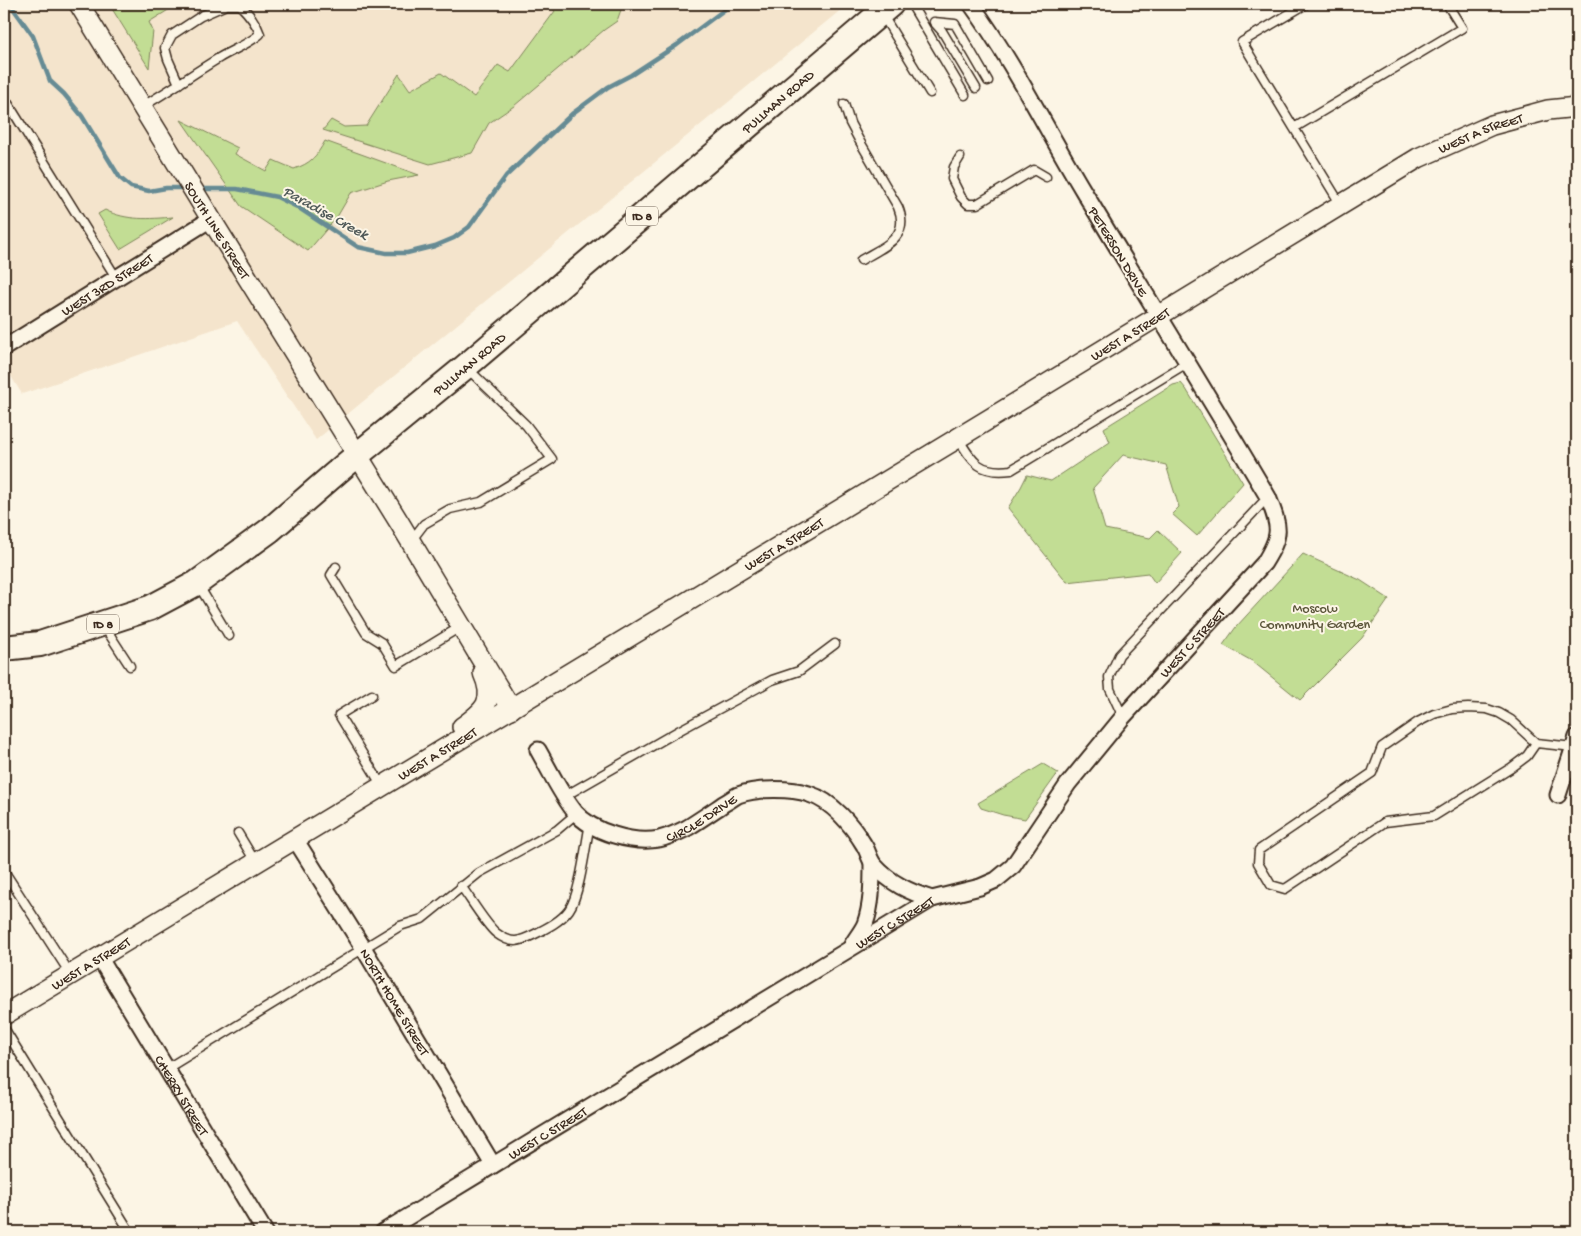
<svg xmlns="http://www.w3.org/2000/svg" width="1581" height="1236" font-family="'Gochi Hand',sans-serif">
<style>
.built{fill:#f4e4cc}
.green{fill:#c2dd94;stroke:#7e8459}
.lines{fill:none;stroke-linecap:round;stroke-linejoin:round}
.stream{stroke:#668b94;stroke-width:4.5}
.service-casing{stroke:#3b2a1e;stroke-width:11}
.minor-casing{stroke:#3b2a1e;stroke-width:19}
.tertiary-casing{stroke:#3b2a1e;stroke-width:22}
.primary-casing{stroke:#3b2a1e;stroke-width:28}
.service{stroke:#fcf5e5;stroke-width:8}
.minor{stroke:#fcf5e5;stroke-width:15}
.tertiary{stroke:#fcf5e5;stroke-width:19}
.primary{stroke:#fcf5e5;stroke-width:24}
.labels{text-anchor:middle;stroke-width:4;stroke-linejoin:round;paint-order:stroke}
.shield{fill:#fcf5e5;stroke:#75675a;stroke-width:1}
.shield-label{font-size:12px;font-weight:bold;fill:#3b2a1e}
.street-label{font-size:14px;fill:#3b2a1e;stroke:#fcf5e5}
.park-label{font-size:14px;fill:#5d573c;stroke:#fcf5e5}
.water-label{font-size:15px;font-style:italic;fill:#505a59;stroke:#fcf5e5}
</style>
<rect width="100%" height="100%" fill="#fcf5e5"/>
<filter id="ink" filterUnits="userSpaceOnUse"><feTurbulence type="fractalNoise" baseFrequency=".02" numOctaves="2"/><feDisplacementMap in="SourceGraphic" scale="10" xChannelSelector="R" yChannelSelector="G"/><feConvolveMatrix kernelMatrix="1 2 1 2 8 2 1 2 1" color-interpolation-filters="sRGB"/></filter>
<g filter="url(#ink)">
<!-- built -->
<path class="built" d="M4,4H848L316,440L237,321L127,359L22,394L4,365Z"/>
<!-- green -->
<path class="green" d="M109,4H178L149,22L153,31L149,68Z
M544,4H623L617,21L604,30L514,106L489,123L472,153L430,164L323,130L331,120L344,127L366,126L399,74L410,90L441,73L474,97L498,65L510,72L555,11Z
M181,120L238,148L235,154L266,171L273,160L294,169C311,163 316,157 325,141L419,175L388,181L351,193L337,217L308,251L241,206Z
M105,210C127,221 150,219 173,217L120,249L98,214Z
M1181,383L1186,389L1243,483L1197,536L1172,514L1179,507L1166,465L1123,455L1093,488L1105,529L1150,538L1158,530L1182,553L1155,583L1148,573L1067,582L1008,508L1021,487L1027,475L1051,481L1110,442L1104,428L1173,385Z
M1303,554L1360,580L1389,599L1362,638L1300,700L1252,661L1223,645L1236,627Z
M1043,764L1058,773L1025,819L1003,815L981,808L978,803Z"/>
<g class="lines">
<!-- stream -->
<path class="stream" d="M10,4L33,36L50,81L64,94L82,116L120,178L131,187L149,191L166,188H187
M199,189H237L277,197L299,208L358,247L386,253H407L435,246L454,238L469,227L506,176L573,113L608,87L631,75L677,45L732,4"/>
<!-- service casing -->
<g class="service-casing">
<path id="service" d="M911,4L965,95
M1306,4L1242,42L1294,128L1462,28L1447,4
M882,14L930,93
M934,22L955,24L988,81
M934,22L942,31L976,88
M4,97L117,279
M844,104L850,123L859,140L898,207C911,238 883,247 861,260
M143,106C169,91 194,73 219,58C232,50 249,44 260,34C256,22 249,14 240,5H226L201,16L172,35L165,48L168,59L179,84
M1294,128L1341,205
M960,157L954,167L952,179L961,197L968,204H977L1034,170L1046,177
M958,438C973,463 980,474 1011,470L1187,363
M411,541L424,524L450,509L481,502L552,459L526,425L467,368
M336,567L331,575L366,633L382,643L396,666L460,627
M199,586L229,636
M104,626L130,666
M372,695L339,715L382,786
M1123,717L1110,689L1109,677L1119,655L1268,497
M1536,743L1527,756L1511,768L1434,816L1385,822L1285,889L1271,885L1258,863L1259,850L1372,773L1382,747L1418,722L1434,714L1452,709L1468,708L1487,709L1499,713L1511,720L1536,743L1574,747
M565,796L680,730L772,680L799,671L835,644
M238,833L256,863
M4,874H6L71,975
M461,886C470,898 486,925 496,933C512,945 519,942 535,934C547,928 561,921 569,910C580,895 586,843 590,823
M4,1028L130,1232
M166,1069L400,926L422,919L479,873L557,830L577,813"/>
</g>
<!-- minor casing -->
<g class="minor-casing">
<g id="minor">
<path id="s1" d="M4,348L211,219"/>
<path id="s2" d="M538,750C550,771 560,793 575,812C592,832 633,844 659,839C668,837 679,832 687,828C700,820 713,811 725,803C729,801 734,797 738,795C756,788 791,788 809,794C832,801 852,825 864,845C868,851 869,859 874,865C890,883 909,892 932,899"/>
<path d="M1558,795L1577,737"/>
<path id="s3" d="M295,839L364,949L493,1165"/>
<path d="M852,945C856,938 862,931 865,924C872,905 872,883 872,863"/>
<path id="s4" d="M99,957L265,1232"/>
<path id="s5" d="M383,1232L932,899L980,887L996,880L1013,866L1068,784L1123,717L1264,563C1282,534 1280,528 1268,497C1208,395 1145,294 1084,192C1046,129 1014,63 971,4"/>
</g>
</g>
<!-- tertiary casing -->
<g class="tertiary-casing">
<g id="tertiary">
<path id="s6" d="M79,4L211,219L399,522L511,709"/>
<path d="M462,727C484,711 496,702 483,673"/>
<path id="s7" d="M4,1015L958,438L1418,158L1492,125L1548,110L1577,107"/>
</g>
</g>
<!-- primary casing -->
<g class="primary-casing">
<g id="primary">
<path id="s8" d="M4,648L40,644L150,608L197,583L270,530L344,466L465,367L891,4"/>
</g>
</g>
<!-- service -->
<use href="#service" class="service"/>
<!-- minor -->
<use href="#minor" class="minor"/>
<!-- tertiary -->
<use href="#tertiary" class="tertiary"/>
<!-- primary -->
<use href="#primary" class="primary"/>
</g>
</g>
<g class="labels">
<!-- shield labels -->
<g class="shield">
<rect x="626" y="206.5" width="32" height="19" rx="4"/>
<rect x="87" y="614.5" width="32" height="19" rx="4"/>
</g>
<g class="shield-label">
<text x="642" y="220">ID 8</text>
<text x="103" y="628">ID 8</text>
</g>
<!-- street labels -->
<g class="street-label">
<text dy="5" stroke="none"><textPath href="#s8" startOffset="960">PULLMAN ROAD</textPath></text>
<text dy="5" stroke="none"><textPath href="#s7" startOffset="1721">WEST A STREET</textPath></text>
<text dy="5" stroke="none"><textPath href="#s6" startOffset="265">SOUTH LINE STREET</textPath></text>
<text transform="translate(1119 251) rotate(59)" y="5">PETERSON DRIVE</text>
<text dy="5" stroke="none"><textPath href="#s1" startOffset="121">WEST 3RD STREET</textPath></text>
<text dy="5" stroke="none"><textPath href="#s7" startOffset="1316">WEST A STREET</textPath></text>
<text dy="5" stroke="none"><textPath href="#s8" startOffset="555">PULLMAN ROAD</textPath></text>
<text dy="5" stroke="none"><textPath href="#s7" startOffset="911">WEST A STREET</textPath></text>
<text dy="5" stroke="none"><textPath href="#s5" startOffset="1018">WEST C STREET</textPath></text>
<text dy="5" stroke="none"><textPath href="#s7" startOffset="506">WEST A STREET</textPath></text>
<text dy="5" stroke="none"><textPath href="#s2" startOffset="211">CIRCLE DRIVE</textPath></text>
<text dy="5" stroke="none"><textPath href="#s5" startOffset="598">WEST C STREET</textPath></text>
<text dy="5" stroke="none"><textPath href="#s7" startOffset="101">WEST A STREET</textPath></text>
<text dy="5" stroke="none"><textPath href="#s3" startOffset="191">NORTH HOME STREET</textPath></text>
<text dy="5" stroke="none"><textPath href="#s4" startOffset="161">CHERRY STREET</textPath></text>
<text dy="5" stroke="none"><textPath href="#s5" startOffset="192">WEST C STREET</textPath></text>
</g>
<!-- park labels -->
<g class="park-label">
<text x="1315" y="612">Moscow<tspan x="1315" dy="16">Community Garden</tspan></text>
</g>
<!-- water labels -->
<g class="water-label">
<text transform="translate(326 212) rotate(29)" y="5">Paradise Creek</text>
</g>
</g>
<!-- margin -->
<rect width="1581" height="1236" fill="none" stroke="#fcf5e5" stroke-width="20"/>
<rect x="10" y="10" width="1561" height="1216" fill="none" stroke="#3b2a1e" stroke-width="2" filter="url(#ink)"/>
</svg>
